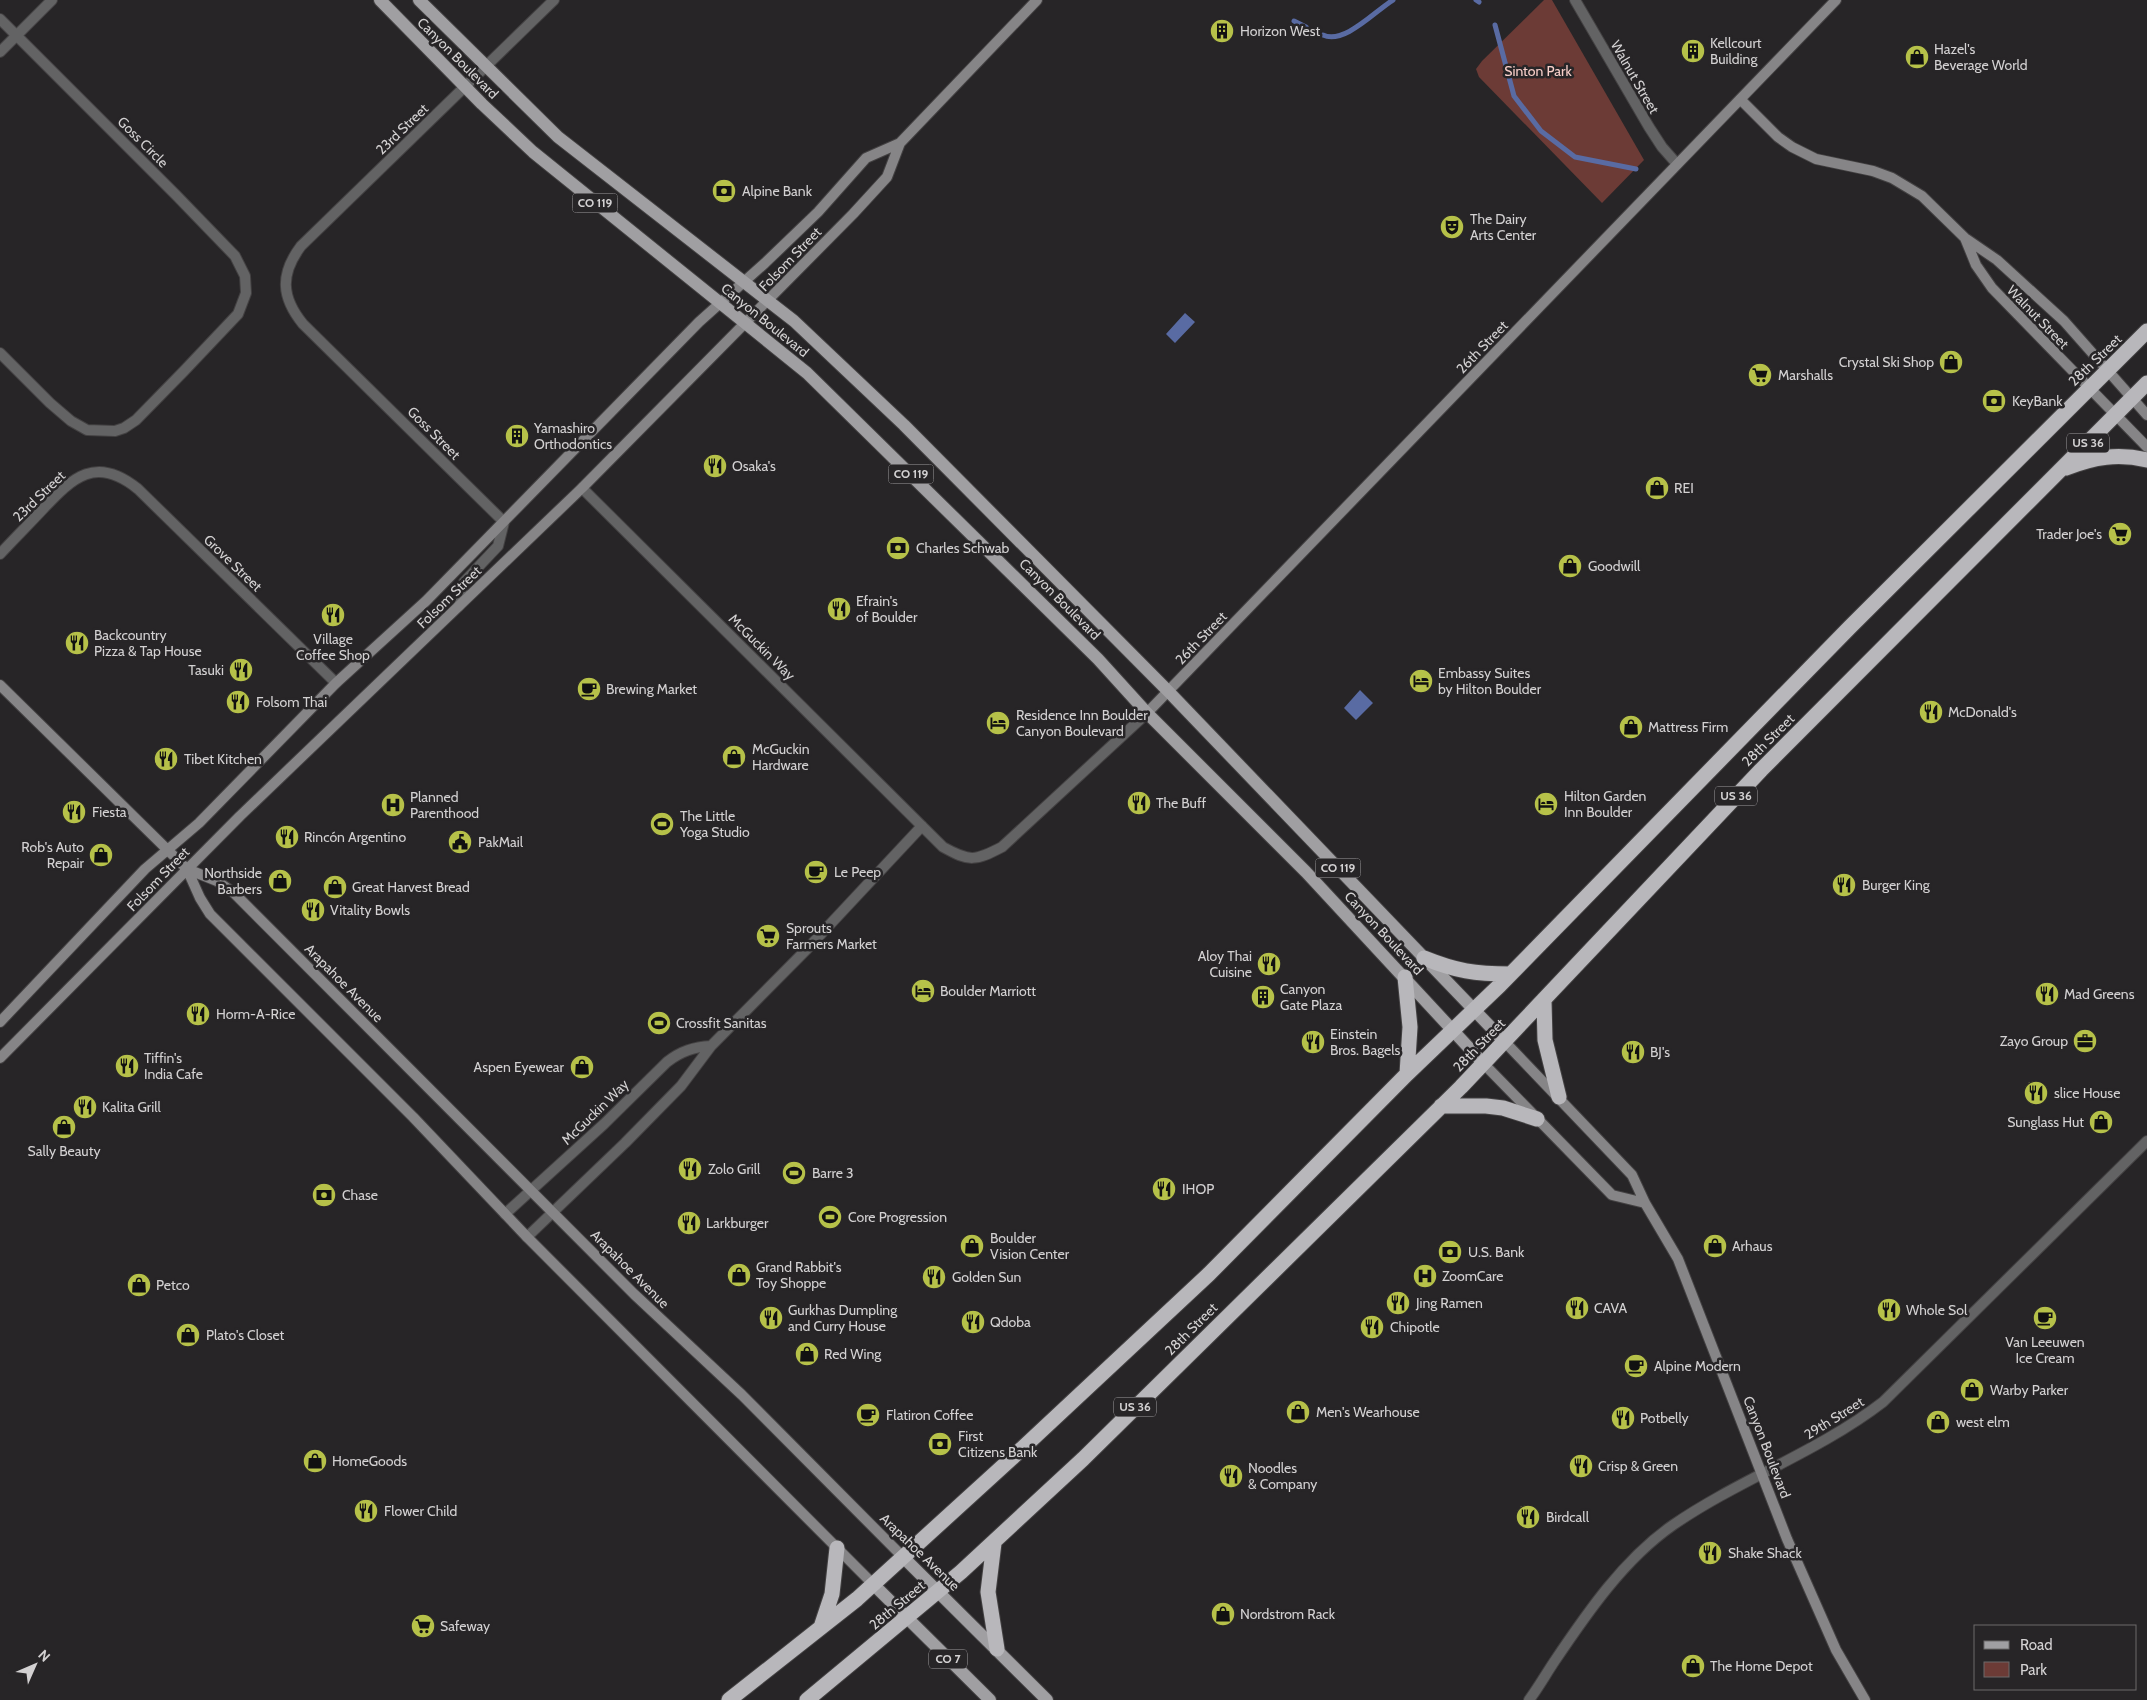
<svg xmlns="http://www.w3.org/2000/svg" width="2147" height="1700" font-family="Cabin,sans-serif">
<style>
.green{fill:#6c3b36}
.water{fill:#596ba3}
.lines{fill:none;stroke-linecap:round;stroke-linejoin:round}
.stream{stroke:#596ba3;stroke-width:5}
.street-casing{stroke:#434142;stroke-width:12}
.secondary-casing{stroke:#434142;stroke-width:12}
.primary-casing{stroke:#434142;stroke-width:14}
.highway-casing{stroke:#434142;stroke-width:17}
.street{stroke:#636364;stroke-width:10}
.secondary{stroke:#868587;stroke-width:10}
.primary{stroke:#a09fa2;stroke-width:12}
.highway{stroke:#b8b7bb;stroke-width:15}
.labels{text-anchor:middle;stroke-width:5;stroke-linejoin:round;paint-order:stroke}
.shield{fill:#272527;stroke:#9f9d9f;stroke-width:1}
.shield-label{font-size:12px;font-weight:bold;fill:#d3d1d2}
.poi-label{font-size:14px;fill:#d3d1d2;stroke:#272527;text-anchor:start}
.street-label{font-size:14px;fill:#d3d1d2;stroke:#272527}
.park-label{font-size:14px;fill:#f9cfc9;stroke:#272527}
</style>
<rect width="100%" height="100%" fill="#272527"/>
<!-- green -->
<path class="green" d="M1544,0H1552L1644,160L1602,203L1479,77L1476,69L1482,61Z"/>
<!-- water -->
<path class="water" d="M1185,313L1195,322L1175,343L1166,334Z
M1360,690L1373,703L1356,720L1344,708Z"/>
<g class="lines">
<!-- stream -->
<path class="stream" d="M1476,0L1479,2
M1294,21L1306,27
M1495,25L1514,96L1541,131L1575,157L1636,169
M1323,35C1344,45 1375,11 1393,0"/>
<!-- street casing -->
<g class="street-casing">
<path id="street" d="M1575,0L1649,127L1662,147L1677,164
M0,19L176,195L235,256L245,276L246,293L238,314L183,372L136,420L124,428L115,431L87,430L71,421L50,403L0,353
M0,52L52,0
M582,488L943,847C970,862 975,861 1002,847L1147,713
M0,554C14,539 29,524 43,509C73,477 96,455 138,489L336,683
M459,606L464,582L498,546L504,522L303,324C281,297 280,274 301,246L554,0
M505,1214L604,1124L667,1062C681,1051 694,1047 711,1046
M527,1237L625,1143L681,1086L711,1046L807,949L922,826
M1529,1700C1538,1688 1546,1674 1554,1662C1587,1613 1624,1559 1673,1525C1740,1479 1818,1452 1883,1402L2147,1141"/>
</g>
<!-- secondary casing -->
<g class="secondary-casing">
<path id="secondary" d="M1741,100L1778,137L1792,147L1816,159L1873,171L1892,178L1922,196L1965,238L1997,260L2064,321L2147,415
M1965,238L1976,265L1992,288L2147,447
M0,685L187,869L200,898L210,914L413,1117L527,1237L873,1584
M1147,713L1836,0
M187,869L217,881L234,893L634,1294L742,1395L903,1557
M0,1022L145,869L199,823L336,683L426,601L699,322L765,263L818,212L866,158L900,143
M1504,1041L1632,1175L1645,1203L1678,1259L1787,1539L1836,1650L1865,1700
M0,1058L240,816L582,488L853,214L887,177L900,143L1037,0
M1483,1063L1612,1195L1645,1203"/>
</g>
<!-- primary casing -->
<g class="primary-casing">
<path id="primary" d="M380,0L482,104L533,152L807,373L1098,659L1147,713L1306,872L1483,1063
M419,0L558,137L794,321L904,425L1168,691L1504,1041
M903,1557L1047,1700
M873,1584L990,1700"/>
</g>
<!-- highway casing -->
<g class="highway-casing">
<path id="highway" d="M2066,468C2094,457 2118,453 2147,460
M1424,958C1456,971 1475,974 1510,974
M1405,977L1410,1027L1407,1074
M1544,1001L1545,1040L1559,1097
M1441,1106H1486L1503,1108L1537,1119
M994,1543L988,1592L997,1649
M821,1627L832,1594L837,1548
M729,1700L857,1599L1013,1457L1209,1274L1407,1074L1500,985L1850,627L2147,331
M807,1700L961,1572L1083,1459L1461,1087L1761,770L2147,383"/>
</g>
<!-- street -->
<use href="#street" class="street"/>
<!-- secondary -->
<use href="#secondary" class="secondary"/>
<!-- primary -->
<use href="#primary" class="primary"/>
<!-- highway -->
<use href="#highway" class="highway"/>
</g>
<!-- icons -->
<defs>
<g id="building-disc" transform="scale(1.25)"><circle r="9.5" fill="#b6c149" stroke="#272527"/><path d="M-4-6H4V6H1V3H-1V6H-4ZM-2.5-4.3h1.7v1.8h-1.7ZM.8-4.3h1.7v1.8H.8ZM-2.5-1h1.7V.8h-1.7ZM.8-1h1.7V.8H.8Z" fill="#111"/></g>
<g id="shop-disc" transform="scale(1.25)"><circle r="9.5" fill="#b6c149" stroke="#272527"/><path d="M-5-2.5h2.3a2.7 3.5 0 0 1 5.4 0H5L5.5 6h-11ZM-1.5-2.5h3a1.5 2.3 0 0 0-3 0Z" fill="#111"/></g>
<g id="bank-disc" transform="scale(1.25)"><circle r="9.5" fill="#b6c149" stroke="#272527"/><path d="M-6-4H6V4H-6ZM0-2.3a2.3 2.3 0 1 0 0 4.6a2.3 2.3 0 1 0 0-4.6Z" fill="#111"/></g>
<g id="theatre-disc" transform="scale(1.25)"><circle r="9.5" fill="#b6c149" stroke="#272527"/><path d="M-5-5.5Q0-4 5-5.5V0Q5 5 0 6Q-5 5-5 0ZM-3.3-2.5H-1v1.5H-3.3ZM1-2.5H3.3v1.5H1ZM-2.8 1Q0 5.5 2.8 1Z" fill="#111"/></g>
<g id="supermarket-disc" transform="scale(1.25)"><circle r="9.5" fill="#b6c149" stroke="#272527"/><path d="M-6-5.5h2.5l.6 2H6L4.5 2H-2.5L-4.4-4H-6ZM-1.5 3.2a1.3 1.3 0 1 0 .1 0ZM3 3.2a1.3 1.3 0 1 0 .1 0Z" fill="#111"/></g>
<g id="restaurant-disc" transform="scale(1.25)"><circle r="9.5" fill="#b6c149" stroke="#272527"/><path d="M-5-6h1v4h1v-4h1v4h1v-4h1v5L-1.5 .5V6h-2V.5L-5-1ZM5-6V6H3V1.5H1.5Q1.5-4 5-6Z" fill="#111"/></g>
<g id="hotel-disc" transform="scale(1.25)"><circle r="9.5" fill="#b6c149" stroke="#272527"/><path d="M-6-4.5h1.5V1H6V5H4.5V3h-9V5H-6ZM-4 0a1.8 1.8 0 1 1 3.6 0ZM.5 0V-2.5h3Q6-2.5 6 0Z" fill="#111"/></g>
<g id="cafe-disc" transform="scale(1.25)"><circle r="9.5" fill="#b6c149" stroke="#272527"/><path d="M-5.5-4.5H6V0H3Q3 3.5 0 3.5H-2.5Q-5.5 3.5-5.5 0ZM3-3.2v2h1.7v-2ZM-6 4.5H4V6H-6Z" fill="#111"/></g>
<g id="hospital-disc" transform="scale(1.25)"><circle r="9.5" fill="#b6c149" stroke="#272527"/><path d="M-5-5h3v3.5h4V-5h3V5h-3V1.5h-4V5h-3Z" fill="#111"/></g>
<g id="stadium-disc" transform="scale(1.25)"><circle r="9.5" fill="#b6c149" stroke="#272527"/><path d="M0-5a6.5 5 0 1 0 0 10a6.5 5 0 1 0 0-10ZM-3.5-1.8h7v3.6h-7Z" fill="#111"/></g>
<g id="civic-disc" transform="scale(1.25)"><circle r="9.5" fill="#b6c149" stroke="#272527"/><path d="M-.6-6.5H3V-4.5H.6V-3L4-1V1h2V6H-6V1h2V-1L-.6-3ZM-1.2 2.5V6h2.4V2.5Z" fill="#111"/></g>
<g id="office-disc" transform="scale(1.25)"><circle r="9.5" fill="#b6c149" stroke="#272527"/><path d="M-6-3h4V-5.5h4V-3h4V5H-6ZM-1-4.5V-3h2v-1.5ZM-6 0V1H6V0Z" fill="#111"/></g>
</defs>
<g fill-rule="evenodd">
<use href="#building-disc" x="1222" y="31"/>
<use href="#building-disc" x="1693" y="51"/>
<use href="#shop-disc" x="1917" y="57"/>
<use href="#bank-disc" x="724" y="191"/>
<use href="#theatre-disc" x="1452" y="227"/>
<use href="#shop-disc" x="1951" y="362"/>
<use href="#supermarket-disc" x="1760" y="375"/>
<use href="#bank-disc" x="1994" y="401"/>
<use href="#building-disc" x="517" y="436"/>
<use href="#restaurant-disc" x="715" y="466"/>
<use href="#shop-disc" x="1657" y="488"/>
<use href="#supermarket-disc" x="2120" y="534"/>
<use href="#bank-disc" x="898" y="548"/>
<use href="#shop-disc" x="1570" y="566"/>
<use href="#restaurant-disc" x="839" y="609"/>
<use href="#restaurant-disc" x="333" y="615"/>
<use href="#restaurant-disc" x="77" y="643"/>
<use href="#restaurant-disc" x="241" y="670"/>
<use href="#hotel-disc" x="1421" y="681"/>
<use href="#cafe-disc" x="589" y="689"/>
<use href="#restaurant-disc" x="238" y="702"/>
<use href="#restaurant-disc" x="1931" y="712"/>
<use href="#hotel-disc" x="998" y="723"/>
<use href="#shop-disc" x="1631" y="727"/>
<use href="#shop-disc" x="734" y="757"/>
<use href="#restaurant-disc" x="166" y="759"/>
<use href="#restaurant-disc" x="1139" y="803"/>
<use href="#hotel-disc" x="1546" y="804"/>
<use href="#hospital-disc" x="393" y="805"/>
<use href="#restaurant-disc" x="74" y="812"/>
<use href="#stadium-disc" x="662" y="824"/>
<use href="#restaurant-disc" x="287" y="837"/>
<use href="#civic-disc" x="460" y="842"/>
<use href="#shop-disc" x="101" y="855"/>
<use href="#cafe-disc" x="816" y="872"/>
<use href="#shop-disc" x="280" y="881"/>
<use href="#restaurant-disc" x="1844" y="885"/>
<use href="#shop-disc" x="335" y="887"/>
<use href="#restaurant-disc" x="313" y="910"/>
<use href="#supermarket-disc" x="768" y="936"/>
<use href="#restaurant-disc" x="1269" y="964"/>
<use href="#hotel-disc" x="923" y="991"/>
<use href="#restaurant-disc" x="2047" y="994"/>
<use href="#building-disc" x="1263" y="997"/>
<use href="#restaurant-disc" x="198" y="1014"/>
<use href="#stadium-disc" x="659" y="1023"/>
<use href="#office-disc" x="2085" y="1041"/>
<use href="#restaurant-disc" x="1313" y="1042"/>
<use href="#restaurant-disc" x="1633" y="1052"/>
<use href="#restaurant-disc" x="127" y="1066"/>
<use href="#shop-disc" x="582" y="1067"/>
<use href="#restaurant-disc" x="2036" y="1093"/>
<use href="#restaurant-disc" x="85" y="1107"/>
<use href="#shop-disc" x="2101" y="1122"/>
<use href="#shop-disc" x="64" y="1127"/>
<use href="#restaurant-disc" x="690" y="1169"/>
<use href="#stadium-disc" x="794" y="1173"/>
<use href="#restaurant-disc" x="1164" y="1189"/>
<use href="#bank-disc" x="324" y="1195"/>
<use href="#stadium-disc" x="830" y="1217"/>
<use href="#restaurant-disc" x="689" y="1223"/>
<use href="#shop-disc" x="972" y="1246"/>
<use href="#shop-disc" x="1715" y="1246"/>
<use href="#bank-disc" x="1450" y="1252"/>
<use href="#shop-disc" x="739" y="1275"/>
<use href="#hospital-disc" x="1425" y="1276"/>
<use href="#restaurant-disc" x="934" y="1277"/>
<use href="#shop-disc" x="139" y="1285"/>
<use href="#restaurant-disc" x="1398" y="1303"/>
<use href="#restaurant-disc" x="1577" y="1308"/>
<use href="#restaurant-disc" x="1889" y="1310"/>
<use href="#restaurant-disc" x="771" y="1318"/>
<use href="#cafe-disc" x="2045" y="1318"/>
<use href="#restaurant-disc" x="973" y="1322"/>
<use href="#restaurant-disc" x="1372" y="1327"/>
<use href="#shop-disc" x="188" y="1335"/>
<use href="#shop-disc" x="807" y="1354"/>
<use href="#cafe-disc" x="1636" y="1366"/>
<use href="#shop-disc" x="1972" y="1390"/>
<use href="#shop-disc" x="1298" y="1412"/>
<use href="#cafe-disc" x="868" y="1415"/>
<use href="#restaurant-disc" x="1623" y="1418"/>
<use href="#shop-disc" x="1938" y="1422"/>
<use href="#bank-disc" x="940" y="1444"/>
<use href="#shop-disc" x="315" y="1461"/>
<use href="#restaurant-disc" x="1581" y="1466"/>
<use href="#restaurant-disc" x="1231" y="1476"/>
<use href="#restaurant-disc" x="366" y="1511"/>
<use href="#restaurant-disc" x="1528" y="1517"/>
<use href="#restaurant-disc" x="1710" y="1553"/>
<use href="#shop-disc" x="1223" y="1614"/>
<use href="#supermarket-disc" x="423" y="1626"/>
<use href="#shop-disc" x="1693" y="1666"/>
</g>
<g class="labels">
<!-- shield labels -->
<g class="shield">
<rect x="572.5" y="193.5" width="45" height="19" rx="4"/>
<rect x="2067" y="433.5" width="42" height="19" rx="4"/>
<rect x="888.5" y="464.5" width="45" height="19" rx="4"/>
<rect x="1715" y="786.5" width="42" height="19" rx="4"/>
<rect x="1315.5" y="858.5" width="45" height="19" rx="4"/>
<rect x="1114" y="1397.5" width="42" height="19" rx="4"/>
<rect x="929" y="1649.5" width="38" height="19" rx="4"/>
</g>
<g class="shield-label">
<text x="595" y="207">CO 119</text>
<text x="2088" y="447">US 36</text>
<text x="911" y="478">CO 119</text>
<text x="1736" y="800">US 36</text>
<text x="1338" y="872">CO 119</text>
<text x="1135" y="1411">US 36</text>
<text x="948" y="1663">CO 7</text>
</g>
<!-- poi labels -->
<g class="poi-label">
<text x="1240" y="36">Horizon West</text>
<text x="1710" y="48">Kellcourt<tspan x="1710" dy="16">Building</tspan></text>
<text x="1934" y="54">Hazel's<tspan x="1934" dy="16">Beverage World</tspan></text>
<text x="742" y="196">Alpine Bank</text>
<text x="1470" y="224">The Dairy<tspan x="1470" dy="16">Arts Center</tspan></text>
<text x="1934" y="367" text-anchor="end">Crystal Ski Shop</text>
<text x="1778" y="380">Marshalls</text>
<text x="2012" y="406">KeyBank</text>
<text x="534" y="433">Yamashiro<tspan x="534" dy="16">Orthodontics</tspan></text>
<text x="732" y="471">Osaka's</text>
<text x="1674" y="493">REI</text>
<text x="2102" y="539" text-anchor="end">Trader Joe's</text>
<text x="916" y="553">Charles Schwab</text>
<text x="1588" y="571">Goodwill</text>
<text x="856" y="606">Efrain's<tspan x="856" dy="16">of Boulder</tspan></text>
<text x="94" y="640">Backcountry<tspan x="94" dy="16">Pizza &amp; Tap House</tspan></text>
<text x="333" y="644" text-anchor="middle">Village<tspan x="333" dy="16">Coffee Shop</tspan></text>
<text x="224" y="675" text-anchor="end">Tasuki</text>
<text x="1438" y="678">Embassy Suites<tspan x="1438" dy="16">by Hilton Boulder</tspan></text>
<text x="606" y="694">Brewing Market</text>
<text x="256" y="707">Folsom Thai</text>
<text x="1948" y="717">McDonald's</text>
<text x="1016" y="720">Residence Inn Boulder<tspan x="1016" dy="16">Canyon Boulevard</tspan></text>
<text x="1648" y="732">Mattress Firm</text>
<text x="752" y="754">McGuckin<tspan x="752" dy="16">Hardware</tspan></text>
<text x="184" y="764">Tibet Kitchen</text>
<text x="1564" y="801">Hilton Garden<tspan x="1564" dy="16">Inn Boulder</tspan></text>
<text x="410" y="802">Planned<tspan x="410" dy="16">Parenthood</tspan></text>
<text x="1156" y="808">The Buff</text>
<text x="92" y="817">Fiesta</text>
<text x="680" y="821">The Little<tspan x="680" dy="16">Yoga Studio</tspan></text>
<text x="304" y="842">Rincón Argentino</text>
<text x="478" y="847">PakMail</text>
<text x="84" y="852" text-anchor="end">Rob's Auto<tspan x="84" dy="16">Repair</tspan></text>
<text x="834" y="877">Le Peep</text>
<text x="262" y="878" text-anchor="end">Northside<tspan x="262" dy="16">Barbers</tspan></text>
<text x="1862" y="890">Burger King</text>
<text x="352" y="892">Great Harvest Bread</text>
<text x="330" y="915">Vitality Bowls</text>
<text x="786" y="933">Sprouts<tspan x="786" dy="16">Farmers Market</tspan></text>
<text x="1252" y="961" text-anchor="end">Aloy Thai<tspan x="1252" dy="16">Cuisine</tspan></text>
<text x="1280" y="994">Canyon<tspan x="1280" dy="16">Gate Plaza</tspan></text>
<text x="940" y="996">Boulder Marriott</text>
<text x="2064" y="999">Mad Greens</text>
<text x="216" y="1019">Horm-A-Rice</text>
<text x="676" y="1028">Crossfit Sanitas</text>
<text x="1330" y="1039">Einstein<tspan x="1330" dy="16">Bros. Bagels</tspan></text>
<text x="2068" y="1046" text-anchor="end">Zayo Group</text>
<text x="1650" y="1057">BJ's</text>
<text x="144" y="1063">Tiffin's<tspan x="144" dy="16">India Cafe</tspan></text>
<text x="564" y="1072" text-anchor="end">Aspen Eyewear</text>
<text x="2054" y="1098">slice House</text>
<text x="102" y="1112">Kalita Grill</text>
<text x="2084" y="1127" text-anchor="end">Sunglass Hut</text>
<text x="64" y="1156" text-anchor="middle">Sally Beauty</text>
<text x="708" y="1174">Zolo Grill</text>
<text x="812" y="1178">Barre 3</text>
<text x="1182" y="1194">IHOP</text>
<text x="342" y="1200">Chase</text>
<text x="848" y="1222">Core Progression</text>
<text x="706" y="1228">Larkburger</text>
<text x="990" y="1243">Boulder<tspan x="990" dy="16">Vision Center</tspan></text>
<text x="1732" y="1251">Arhaus</text>
<text x="1468" y="1257">U.S. Bank</text>
<text x="756" y="1272">Grand Rabbit's<tspan x="756" dy="16">Toy Shoppe</tspan></text>
<text x="1442" y="1281">ZoomCare</text>
<text x="952" y="1282">Golden Sun</text>
<text x="156" y="1290">Petco</text>
<text x="1416" y="1308">Jing Ramen</text>
<text x="1594" y="1313">CAVA</text>
<text x="788" y="1315">Gurkhas Dumpling<tspan x="788" dy="16">and Curry House</tspan></text>
<text x="1906" y="1315">Whole Sol</text>
<text x="990" y="1327">Qdoba</text>
<text x="1390" y="1332">Chipotle</text>
<text x="206" y="1340">Plato's Closet</text>
<text x="2045" y="1347" text-anchor="middle">Van Leeuwen<tspan x="2045" dy="16">Ice Cream</tspan></text>
<text x="824" y="1359">Red Wing</text>
<text x="1654" y="1371">Alpine Modern</text>
<text x="1990" y="1395">Warby Parker</text>
<text x="1316" y="1417">Men's Wearhouse</text>
<text x="886" y="1420">Flatiron Coffee</text>
<text x="1640" y="1423">Potbelly</text>
<text x="1956" y="1427">west elm</text>
<text x="958" y="1441">First<tspan x="958" dy="16">Citizens Bank</tspan></text>
<text x="332" y="1466">HomeGoods</text>
<text x="1598" y="1471">Crisp &amp; Green</text>
<text x="1248" y="1473">Noodles<tspan x="1248" dy="16">&amp; Company</tspan></text>
<text x="384" y="1516">Flower Child</text>
<text x="1546" y="1522">Birdcall</text>
<text x="1728" y="1558">Shake Shack</text>
<text x="1240" y="1619">Nordstrom Rack</text>
<text x="440" y="1631">Safeway</text>
<text x="1710" y="1671">The Home Depot</text>
</g>
<!-- street labels -->
<g class="street-label">
<text transform="translate(458 58) rotate(45)" y="5">Canyon Boulevard</text>
<text transform="translate(1635 77) rotate(60)" y="5">Walnut Street</text>
<text transform="translate(402 129) rotate(-44)" y="5">23rd Street</text>
<text transform="translate(143 142) rotate(45)" y="5">Goss Circle</text>
<text transform="translate(790 259) rotate(-46)" y="5">Folsom Street</text>
<text transform="translate(2038 317) rotate(46)" y="5">Walnut Street</text>
<text transform="translate(765 320) rotate(39)" y="5">Canyon Boulevard</text>
<text transform="translate(1482 347) rotate(-46)" y="5">26th Street</text>
<text transform="translate(2095 360) rotate(-44)" y="5">28th Street</text>
<text transform="translate(434 433) rotate(45)" y="5">Goss Street</text>
<text transform="translate(39 496) rotate(-44)" y="5">23rd Street</text>
<text transform="translate(233 563) rotate(44)" y="5">Grove Street</text>
<text transform="translate(449 597) rotate(-44)" y="5">Folsom Street</text>
<text transform="translate(1060 599) rotate(45)" y="5">Canyon Boulevard</text>
<text transform="translate(1201 638) rotate(-46)" y="5">26th Street</text>
<text transform="translate(762 647) rotate(45)" y="5">McGuckin Way</text>
<text transform="translate(1768 740) rotate(-45)" y="5">28th Street</text>
<text transform="translate(158 879) rotate(-46)" y="5">Folsom Street</text>
<text transform="translate(1384 933) rotate(47)" y="5">Canyon Boulevard</text>
<text transform="translate(344 983) rotate(45)" y="5">Arapahoe Avenue</text>
<text transform="translate(1479 1045) rotate(-46)" y="5">28th Street</text>
<text transform="translate(595 1112) rotate(-44)" y="5">McGuckin Way</text>
<text transform="translate(630 1269) rotate(45)" y="5">Arapahoe Avenue</text>
<text transform="translate(1191 1329) rotate(-45)" y="5">28th Street</text>
<text transform="translate(1834 1418) rotate(-32)" y="5">29th Street</text>
<text transform="translate(1767 1447) rotate(69)" y="5">Canyon Boulevard</text>
<text transform="translate(920 1552) rotate(44)" y="5">Arapahoe Avenue</text>
<text transform="translate(897 1605) rotate(-40)" y="5">28th Street</text>
</g>
<!-- park labels -->
<g class="park-label">
<text x="1538" y="76">Sinton Park</text>
</g>
</g>
<!-- legend -->
<rect x="1974" y="1625" width="162" height="65" fill="#272527" stroke="#6c6a6b"/>
<rect x="1984" y="1641" width="25" height="8" fill="#a09fa2" stroke="#6c6a6b"/>
<text x="2020" y="1650" font-size="15" fill="#d3d1d2">Road</text>
<rect x="1984" y="1662" width="25" height="15" fill="#6c3b36" stroke="#6c6a6b"/>
<text x="2020" y="1675" font-size="15" fill="#d3d1d2">Park</text>
<!-- north arrow -->
<g transform="translate(35 1665) rotate(45)" stroke="#272527" stroke-width="4" paint-order="stroke">
<path d="M0-4L9 19L0 12L-9 19Z" fill="#d3d1d2"/>
<text y="-8" font-size="14" font-weight="bold" text-anchor="middle" fill="#d3d1d2">N</text>
</g>
</svg>
